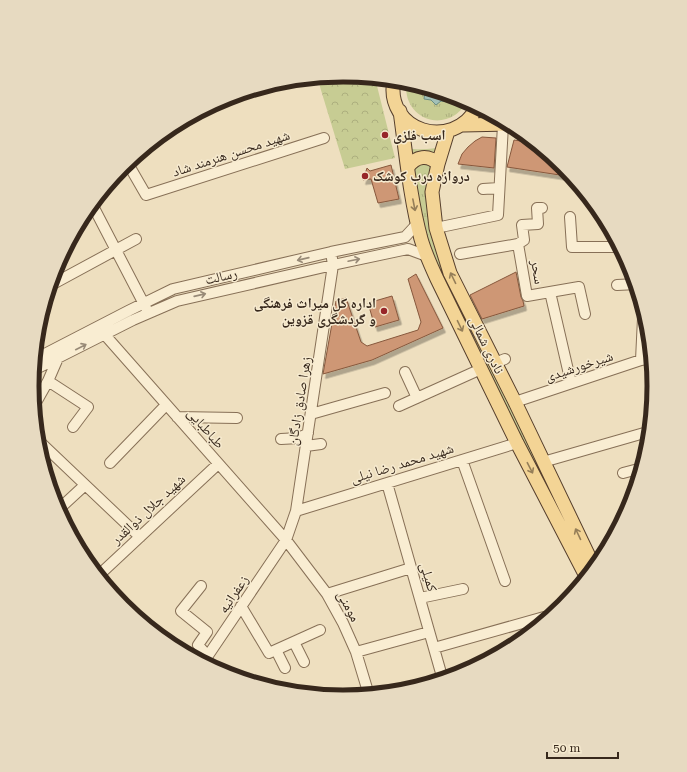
<svg xmlns="http://www.w3.org/2000/svg" width="687" height="772" font-family="'Roboto Serif','Noto Naskh Arabic',serif">
<style>
.grass{fill:url(#grass-tufts)}
.park{fill:url(#park-crowns)}
.water{fill:#a2c0b7;stroke:#6a8e84}
.building{fill:#ce9774;stroke:#87583d;filter:url(#shadow)}
.lines{fill:none;stroke-linecap:round;stroke-linejoin:round}
.minor-casing{stroke:#877057;stroke-width:12}
.major-casing{stroke:#553e2c;stroke-width:15}
.minor{stroke:#f9edd2;stroke-width:10}
.major{stroke:#f3d495;stroke-width:13}
.oneway{stroke:#957e58}
.oneway2{stroke:#988a77}
.poi-dot{fill:#972629;stroke:#f6eacf;stroke-width:1.5}
.labels{text-anchor:middle;stroke-width:3;stroke-linejoin:round;paint-order:stroke}
.poi-label{font-size:14px;font-weight:bold;fill:#37281c;stroke:#f6eacf;text-anchor:start}
.street-label{font-size:14px;fill:#37281c;stroke:#f6eacf}
.rim{fill:none;stroke:#37281c;stroke-width:5}
</style>
<defs>
<pattern id="grass-tufts" width="24" height="20" patternUnits="userSpaceOnUse"><rect width="24" height="20" fill="#c7cc93"/><path d="M3 7l-1-3M5 7V3M7 7l1-3M15 17l-1-3M17 17v-4M19 17l1-3" fill="none" stroke="#acaf7e"/></pattern>
<pattern id="park-crowns" width="20" height="18" patternUnits="userSpaceOnUse"><rect width="20" height="18" fill="#c7cc93"/><path d="M2 6a3 3 0 1 1 6 0M12 15a3 3 0 1 1 6 0" fill="none" stroke="#acaf7e"/></pattern>
<filter id="shadow"><feDropShadow dx="2.5" dy="4.5" stdDeviation="0" flood-color="#0004"/></filter>
</defs>
<rect width="100%" height="100%" fill="#eedfbf"/>
<!-- grass -->
<path class="grass" d="M407,81L463,98L467,101C464,106 461,111 455,115C430,131 401,109 407,81Z
M444,146L432,192L450,273L592,564L582,569L437,279L405,148C419,150 430,150 444,146Z"/>
<!-- park -->
<path class="park" d="M344,75L375,78L395,158L345,169L317,77Z"/>
<!-- water -->
<path class="water" d="M421,86L450,95L449,102L441,101L436,105L431,100L424,99L425,91Z"/>
<!-- building -->
<path class="building" d="M528,136L564,166L573,177L507,167L514,140L527,142Z
M482,137L496,138L494,168L458,164L462,154L468,147L475,141Z
M391,165L399,199L378,203L371,179L363,180L367,168L370,171Z
M516,272L521,297L523,301L524,306L482,319L470,295Z
M416,274L443,328L372,360L323,374L336,301L346,298L361,342L367,346L418,330L421,322L408,279Z
M392,296L399,320L375,327L368,303Z"/>
<g class="lines">
<!-- minor casing -->
<g class="minor-casing">
<path id="minor" d="M127,162L146,195L324,138
M483,189L499,188
M92,204L146,308
M570,217L572,247H621
M436,228L498,215L503,125
M518,244L524,240L522,225L538,224L537,208H542
M460,254L518,244L527,296L550,292L571,383
M51,285L136,239
M617,285L637,284
M550,292L579,287L585,314
M105,335L286,540L327,594L343,623L356,652L369,695
M35,359L128,311L173,289L331,252L405,237L418,223
M641,360L643,318V305
M495,363L505,359
M34,370L133,320L177,301L333,265L408,249L427,256
M405,372L417,398
M48,381L88,407L73,427
M515,402L641,360L652,358
M34,406L48,381L58,358
M399,406L481,369
M311,414L385,393
M177,417L237,418
M37,439L140,537
M281,439L299,438L308,433
M306,446L321,444
M462,460L505,581
M543,462L651,431
M110,463L166,405
M623,473L642,468
M387,483L443,680
M58,510L85,485
M296,511L517,443
M612,541V539L614,538
M98,576L218,464
M201,586L181,611L207,632L198,645L208,656
M327,594L411,568
M420,598L463,589
M241,606L269,653L320,630
M294,642L304,662
M434,648L544,617
M276,650L285,668
M356,652L429,632
M203,663L286,540L296,511L333,265L331,252"/>
</g>
<!-- major casing -->
<g class="major-casing">
<path id="major" d="M394,80C384,130 452,154 478,106
M400,111C406,154 410,198 421,239C425,253 431,266 437,279L517,443L587,578
M463,125L512,124
M448,131L438,164L432,192L436,228L450,273L515,402L595,569
M408,167C416,156 428,154 438,164"/>
</g>
<!-- minor -->
<use href="#minor" class="minor"/>
<!-- major -->
<use href="#major" class="major"/>
</g>
<!-- one-way arrows -->
<defs><path id="oneway-shaft" d="M-6 0H5M1.5-3L5.5 0L1.5 3" fill="none" stroke-width="1.6" stroke-linecap="round" stroke-linejoin="round"/></defs>
<g class="oneway">
<use href="#oneway-shaft" transform="translate(414 205) rotate(79)"/>
<use href="#oneway-shaft" transform="translate(453 278) rotate(-116)"/>
<use href="#oneway-shaft" transform="translate(460 326) rotate(64)"/>
<use href="#oneway-shaft" transform="translate(530 468) rotate(63)"/>
<use href="#oneway-shaft" transform="translate(578 534) rotate(-115)"/>
</g>
<g class="oneway2">
<use href="#oneway-shaft" transform="translate(303 259) rotate(167)"/>
<use href="#oneway-shaft" transform="translate(354 260) rotate(-12)"/>
<use href="#oneway-shaft" transform="translate(200 295) rotate(-13)"/>
<use href="#oneway-shaft" transform="translate(81 347) rotate(-27)"/>
</g>
<!-- markers -->
<g class="poi-dot">
<circle cx="385" cy="135" r="4"/>
<circle cx="365" cy="176" r="4"/>
<circle cx="384" cy="311" r="4"/>
</g>
<g class="labels">
<!-- poi labels -->
<g class="poi-label">
<text x="393" y="140">اسب فلزی</text>
<text x="373" y="181">دروازه درب کوشک</text>
<text x="376" y="308" text-anchor="end">اداره کل میراث فرهنگی<tspan x="376" dy="16">و گردشگری قزوین</tspan></text>
</g>
<!-- street labels -->
<g class="street-label">
<text transform="translate(231 153) rotate(-18)" y="5">شهید محسن هنرمند شاد</text>
<text transform="translate(538 272) rotate(81)" y="5">سحر</text>
<text transform="translate(221 276) rotate(-13)" y="5">رسالت</text>
<text transform="translate(487 345) rotate(64)" y="5">نادری شمالی</text>
<text transform="translate(579 366) rotate(-18)" y="5">شیرخورشیدی</text>
<text transform="translate(299 401) rotate(-81)" y="5">زهرا صادق زادگان</text>
<text transform="translate(206 428) rotate(49)" y="5">طباطبایی</text>
<text transform="translate(402 463) rotate(-17)" y="5">شهید محمد رضا نیلی</text>
<text transform="translate(148 509) rotate(-43)" y="5">شهید جلال ذوالقدر</text>
<text transform="translate(429 577) rotate(74)" y="5">کمیلی</text>
<text transform="translate(233 594) rotate(-56)" y="5">زعفرانیه</text>
<text transform="translate(349 606) rotate(62)" y="5">مومنی</text>
</g>
</g>
<!-- crop -->
<path d="M0 0H687V772H0ZM39 386a304 304 0 1 1 608 0a304 304 0 1 1-608 0Z" fill="#e7dac1" fill-rule="evenodd"/>
<path class="rim" d="M39 386a304 304 0 1 1 608 0a304 304 0 1 1-608 0Z"/>
<!-- scale -->
<path d="M547 752v6h71v-6" fill="none" stroke="#37281c" stroke-width="2"/>
<text x="553" y="752" font-size="12" fill="#37281c" stroke="#f6eacf" stroke-width="3" paint-order="stroke">50 m</text>
</svg>
